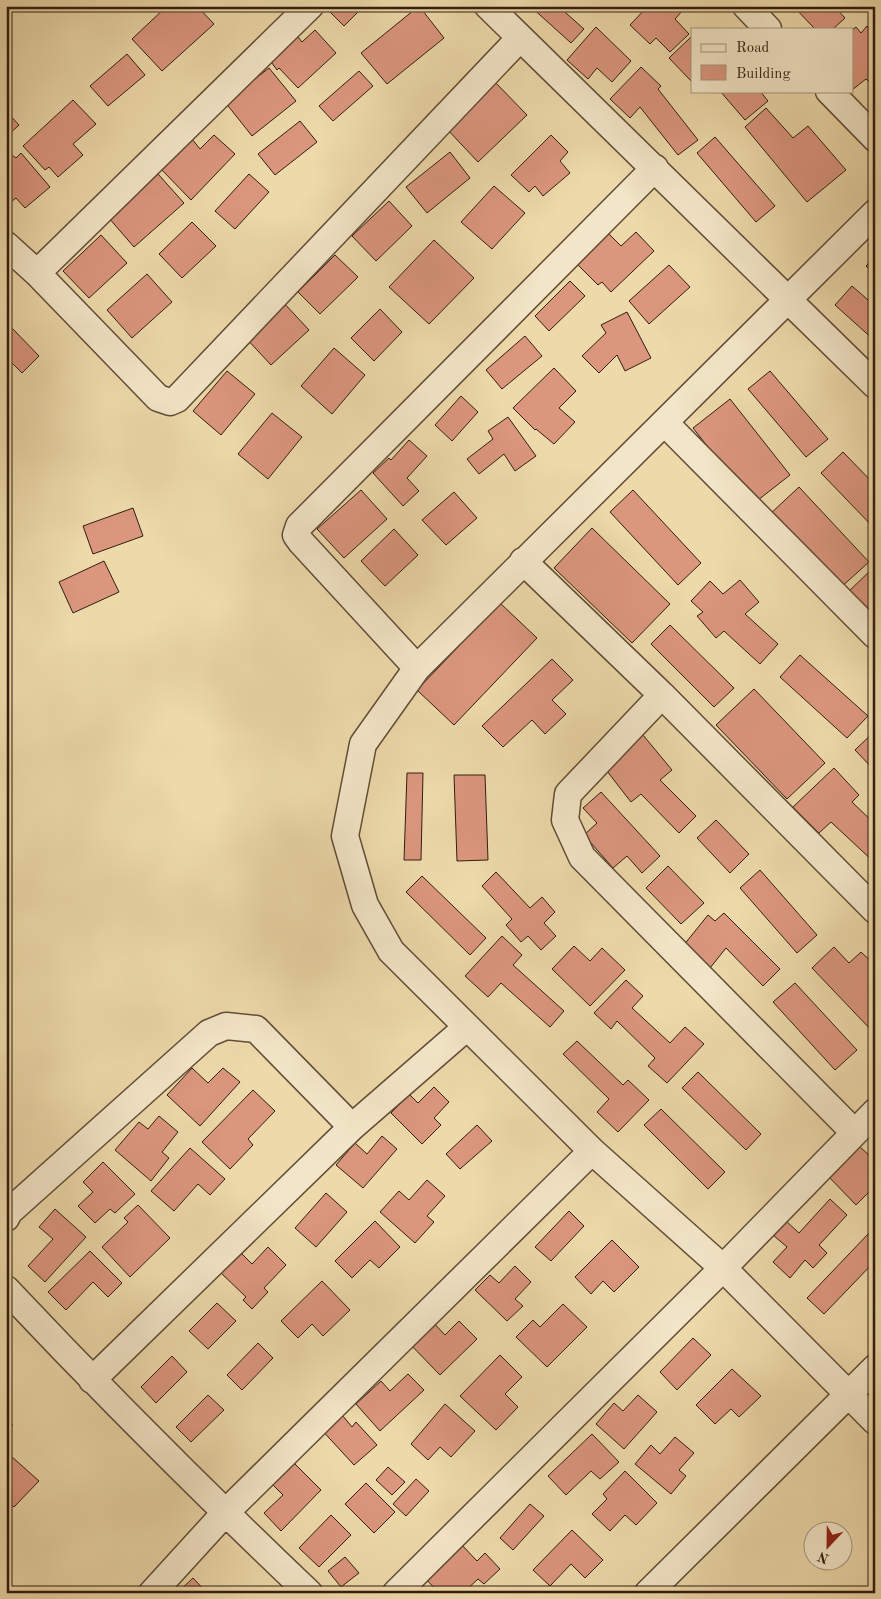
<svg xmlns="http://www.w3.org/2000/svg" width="881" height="1599" font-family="'Old Standard TT',serif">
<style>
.building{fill:#db967e;stroke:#321e0f}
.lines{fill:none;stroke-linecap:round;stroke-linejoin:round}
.street-casing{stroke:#614d36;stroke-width:29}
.street{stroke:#f3e6c8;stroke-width:26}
</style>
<rect width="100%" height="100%" fill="#edd9aa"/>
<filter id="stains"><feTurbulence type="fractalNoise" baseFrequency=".004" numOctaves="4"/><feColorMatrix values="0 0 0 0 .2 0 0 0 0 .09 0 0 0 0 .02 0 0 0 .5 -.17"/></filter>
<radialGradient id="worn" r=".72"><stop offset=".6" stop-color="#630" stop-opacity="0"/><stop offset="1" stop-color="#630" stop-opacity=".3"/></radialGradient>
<!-- building -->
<path class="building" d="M167,6H197L214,24L162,71L132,39Z
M330,6H364L344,26L327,9Z
M419,6L444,38L387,84L361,53Z
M530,6H558L584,29L571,43Z
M648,6H681L684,9L675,19L689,34L670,52L656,38L650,44L630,25Z
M793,6H834L845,18L833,29H815Z
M867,26L875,34V87L866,79L852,90V30L856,27L861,33Z
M596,27L631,61L612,82L597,68L588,79L567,60Z
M315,30L336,53L298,88L279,68L277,70L266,55L294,32L302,42Z
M692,36V82L669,58Z
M127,54L145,75L108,106L90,86Z
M641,67L661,86L658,89L698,140L678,155L640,107L630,118L610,99Z
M269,68L296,101L252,136L225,102Z
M359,71L373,86L333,121L319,106Z
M495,82L527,115L478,162L446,128Z
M720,91H760L768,101L745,120Z
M73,100L96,124L73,144L83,155L58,177L49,167L45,170L23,146Z
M766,108L793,138L808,126L846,170L807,202L745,127Z
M6,111L19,125L6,137Z
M300,121L317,142L275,175L258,154Z
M214,135L235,154L191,200L159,167L192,139L200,149Z
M551,135L568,152L560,161L570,173L543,196L535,186L529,192L511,175Z
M715,137L775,206L756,222L697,153Z
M450,152L470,178L427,213L406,187Z
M21,153L50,187L25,208L16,198L6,206V160L12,155L16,158Z
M158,174L184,203L134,247L108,217Z
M249,174L269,192L235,229L215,211Z
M494,186L525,213L492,249L461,222Z
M389,201L412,226L376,261L352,236Z
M192,222L216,246L182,278L159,254Z
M636,232L654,251L611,292L602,282L598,285L577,264L608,233L621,246Z
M101,235L127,263L89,298L63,271Z
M434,240L474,278L429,324L389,287Z
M335,255L358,277L320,314L298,292Z
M875,257V274L866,266Z
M669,265L690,287L649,324L629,301Z
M147,274L172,302L132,338L107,310Z
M570,281L585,296L549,331L535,316Z
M852,286L875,306V341L835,305Z
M282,301L309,330L271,365L244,336Z
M380,309L402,332L374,361L351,338Z
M627,312L651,358L625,371L617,355L599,373L582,356L606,333L601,325Z
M11,327L39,356L22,373L6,357V332Z
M525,336L542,356L502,389L486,370Z
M334,348L365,375L332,414L301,386Z
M554,368L576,391L559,408L575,422L554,444L536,429L535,430L513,408Z
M227,371L255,394L221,435L193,411Z
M770,371L828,439L806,457L748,389Z
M461,396L478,412L452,441L435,425Z
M730,399L790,475L753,504L693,428Z
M272,413L302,437L268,479L238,454Z
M508,417L536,456L515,471L504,454L479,474L467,459L493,439L488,431Z
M409,440L427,456L407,478L419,491L403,506L373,473L389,458L391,460Z
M843,452L875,485V529L821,473Z
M799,487L869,562L838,590L769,515Z
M361,490L387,519L344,558L317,529Z
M633,490L701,563L678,585L610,512Z
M454,492L477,518L446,545L422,520Z
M133,508L143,536L93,554L83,526Z
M592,528L670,604L632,643L554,568Z
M394,529L418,555L385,586L361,561Z
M104,561L119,592L73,613L59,582Z
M875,566V613L866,621L844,596Z
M740,580L759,602L745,614L778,644L760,664L724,631L716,638L697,616L703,612L691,601L710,581L723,594Z
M500,603L537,638L454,725L417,690Z
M670,625L734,688L714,707L651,644Z
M800,655L868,716L847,738L780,677Z
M552,659L573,680L552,700L566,714L545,734L532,720L503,747L482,726Z
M754,689L825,763L787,799L716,725Z
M875,731V771L855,750Z
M643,735L672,770L660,780L696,816L679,833L641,794L631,802L603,766Z
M834,768L859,795L852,802L875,824V863L831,822L819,833L793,807Z
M407,773H423L421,860H404Z
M454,775H485L488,860L457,861Z
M601,792L660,856L642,873L627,856L613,868L584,835L597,823L583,808Z
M716,820L749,854L730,873L697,838Z
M668,866L704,903L681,924L646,888Z
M760,870L817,935L797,953L740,888Z
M496,872L530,908L542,897L555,912L544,923L556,936L541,950L528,936L521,942L506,925L512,919L482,886Z
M422,876L486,938L470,955L406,892Z
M724,913L780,969L763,986L726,948L710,968L683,946L708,915L715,921Z
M502,936L522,955L513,965L564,1011L550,1027L501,983L488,997L465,976Z
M574,946L590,961L602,948L625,970L590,1006L552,969Z
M834,947L849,963L861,952L875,965L874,1033L812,968Z
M626,980L643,996L632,1008L670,1043L685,1027L704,1044L667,1083L648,1066L655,1058L617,1021L611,1029L594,1013Z
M795,983L857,1050L835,1070L773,1002Z
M577,1041L623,1085L628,1080L649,1100L618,1132L597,1112L609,1099L563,1054Z
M192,1068L208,1083L223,1068L240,1082L200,1126L167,1095Z
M698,1072L761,1134L746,1150L682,1088Z
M434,1087L449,1102L434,1118L441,1125L422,1144L391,1113L409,1094L418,1103Z
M253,1090L275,1111L248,1139L253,1145L230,1169L202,1142Z
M661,1109L725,1172L708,1189L644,1125Z
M159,1116L178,1132L162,1152L169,1158L151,1181L115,1150L139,1122L148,1129Z
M477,1125L492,1141L460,1169L446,1154Z
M382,1136L397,1149L363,1188L336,1165L355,1143L367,1154Z
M859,1146L871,1157L875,1153V1186L856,1205L828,1176Z
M190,1148L225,1179L210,1195L198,1184L174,1211L151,1191Z
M103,1162L135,1194L115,1213L110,1209L95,1223L78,1206L93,1192L83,1182Z
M427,1180L445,1196L427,1216L434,1222L415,1243L380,1212L399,1191L409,1200Z
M326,1193L347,1212L316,1247L295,1228Z
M830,1199L847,1215L819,1245L827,1253L813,1268L805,1260L790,1278L773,1262L787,1247L773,1235L786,1221L799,1233Z
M138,1205L170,1238L130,1277L102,1247L128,1222L124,1218Z
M55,1209L86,1237L45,1282L28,1266L53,1239L39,1227Z
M569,1211L584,1226L551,1261L535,1247Z
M375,1221L400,1247L379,1268L370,1260L352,1278L335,1261Z
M870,1232L875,1236V1261L824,1314L807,1298Z
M612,1240L639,1267L614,1292L603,1281L591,1294L575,1277Z
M268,1247L286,1265L264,1288L268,1292L252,1309L243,1300L246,1297L220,1272L240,1252L252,1264Z
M90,1251L122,1283L108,1297L93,1282L66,1310L48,1292Z
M515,1266L531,1282L515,1299L523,1306L507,1321L475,1290L490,1275L499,1283Z
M322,1281L350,1310L323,1336L312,1324L298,1338L281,1321Z
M217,1303L236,1321L208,1349L189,1331Z
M563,1304L587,1327L547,1367L516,1337L533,1320L540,1327Z
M430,1319L445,1335L459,1321L477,1339L440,1375L407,1341Z
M693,1338L711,1355L677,1390L660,1372Z
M258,1343L273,1358L242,1390L227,1375Z
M500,1355L522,1377L505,1394L518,1407L496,1430L460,1396Z
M172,1356L187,1372L156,1403L141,1387Z
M732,1369L761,1396L739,1417L731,1409L715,1424L696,1405Z
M408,1374L424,1390L380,1431L356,1404L381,1381L390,1391Z
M208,1395L224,1410L191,1442L176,1427Z
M638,1395L657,1412L624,1449L596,1424L614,1403L623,1411Z
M445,1404L475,1431L451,1457L440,1447L428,1460L411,1444Z
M338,1410L352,1427L356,1422L377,1445L354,1465L319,1427Z
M6,1419L13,1425L6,1432Z
M592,1434L619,1462L600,1479L591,1471L566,1495L548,1476Z
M675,1437L694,1453L679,1470L686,1476L671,1494L635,1464L651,1445L660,1454Z
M11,1456L39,1481L14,1507L6,1500V1462Z
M287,1456L321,1490L281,1531L264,1513L283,1495L266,1478Z
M388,1467L405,1482L392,1495L376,1480Z
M625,1471L657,1503L636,1525L625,1515L610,1531L592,1514L607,1499L603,1494Z
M416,1479L429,1491L406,1516L393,1504Z
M366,1483L395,1512L374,1533L345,1504Z
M530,1504L544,1516L513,1550L500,1538Z
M331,1515L351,1535L319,1567L299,1548Z
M572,1530L603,1560L585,1578L571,1564L550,1586L533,1570Z
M460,1543L477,1561L485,1553L500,1569L484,1584L478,1579L463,1593H439L423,1576Z
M345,1557L359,1573L341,1587L328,1571Z
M193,1578L207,1593H177Z"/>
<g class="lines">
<!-- street casing -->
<g class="street-casing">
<path id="street" d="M488,6L875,385
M746,6L768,29
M829,91L875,138
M875,213L417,668L363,744L345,836L365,905L391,951L592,1151L723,1268L875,1421
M6,245L37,273L158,398L170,402L177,399L520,38
M37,273L310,6
M665,423L875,635
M523,561L662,695L875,910
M417,668L301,542L296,535L299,526L655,168
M662,695L568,794L565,820L582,857L853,1131
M6,1218L9,1212L209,1033L226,1026L256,1029L352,1127
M6,1289C104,1393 205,1494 309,1593
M92,1380L352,1127L467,1027
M152,1593L225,1513L592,1151
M396,1593L723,1268L875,1112
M648,1593L875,1368"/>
</g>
<!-- street -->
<use href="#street" class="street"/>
</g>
<!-- margin -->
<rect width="881" height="1599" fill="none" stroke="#edd9aa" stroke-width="25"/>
<rect x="8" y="8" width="866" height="1584" fill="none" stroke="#321e0f" stroke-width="2.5"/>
<rect x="12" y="12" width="856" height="1574" fill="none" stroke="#321e0f"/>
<!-- legend -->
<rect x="691" y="28" width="162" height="65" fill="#f3e6c8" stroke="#a6967e"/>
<rect x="701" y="44" width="25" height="8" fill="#f3e6c8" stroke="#a6967e"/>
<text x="736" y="52" font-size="15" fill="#321e0f">Road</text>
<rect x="701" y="65" width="25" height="15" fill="#db967e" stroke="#a6967e"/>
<text x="736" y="78" font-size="15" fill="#321e0f">Building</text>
<!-- north arrow -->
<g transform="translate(828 1546) rotate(202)"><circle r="24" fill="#f3e6c8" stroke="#a6967e"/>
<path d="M0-4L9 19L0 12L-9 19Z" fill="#8f2418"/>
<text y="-8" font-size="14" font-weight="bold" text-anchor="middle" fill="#321e0f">N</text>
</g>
<rect width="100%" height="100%" filter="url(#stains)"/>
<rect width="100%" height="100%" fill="url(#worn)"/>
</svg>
